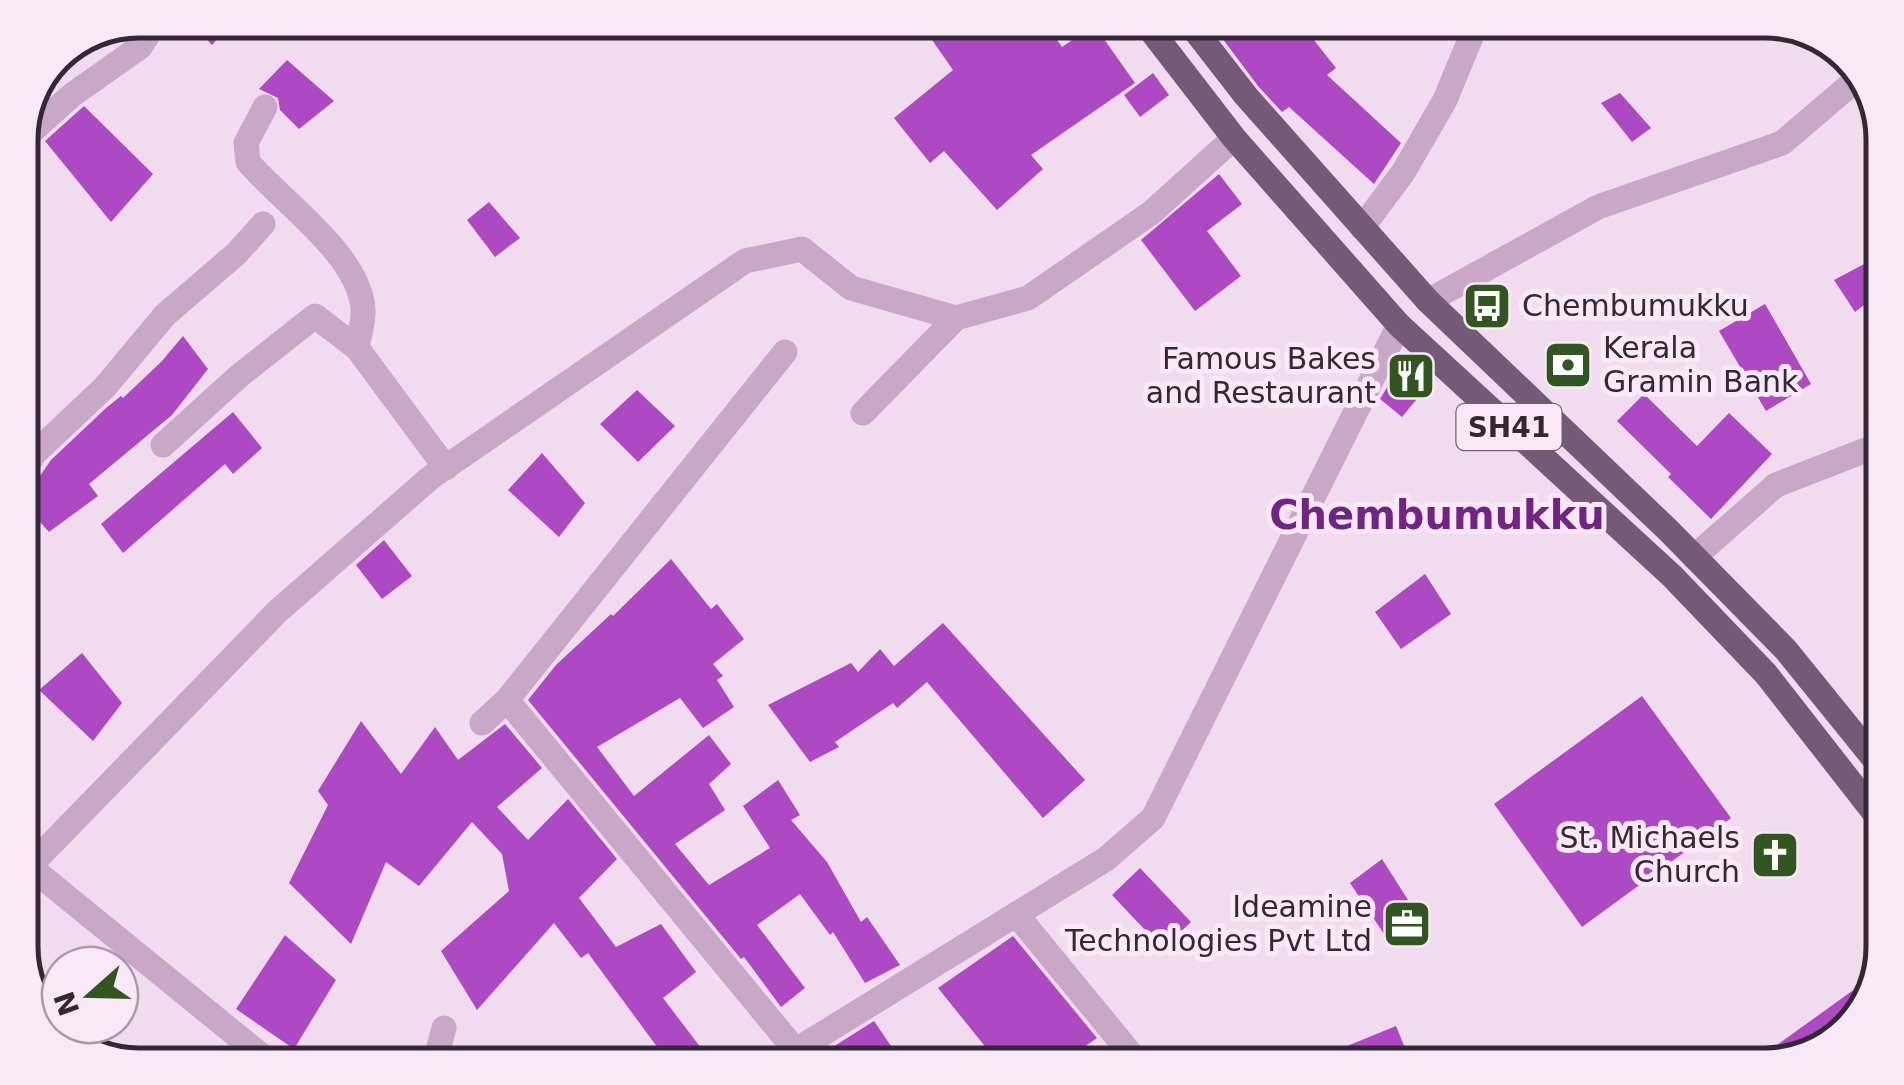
<svg xmlns="http://www.w3.org/2000/svg" width="1904" height="1085" font-family="'DejaVu Sans',sans-serif">
<style>
.building{fill:#ad49c2}
.lines{fill:none;stroke-linecap:round;stroke-linejoin:round}
.minor{stroke:#c9a8c7;stroke-width:25}
.primary{stroke:#755a77;stroke-width:25}
.labels{text-anchor:middle;stroke-width:10;stroke-linejoin:round;paint-order:stroke}
.shield{fill:#f9e8f7;stroke:#706270;stroke-width:2.5}
.shield-label{font-size:28px;font-weight:bold;fill:#352836}
.poi-label{font-size:30px;fill:#352836;stroke:#f9e8f7;text-anchor:end}
.district-label{font-size:40px;font-weight:bold;fill:#712482;stroke:#f9e8f7}
.rim{fill:none;stroke:#352836;stroke-width:5}
</style>
<rect width="100%" height="100%" fill="#f1dcef"/>
<!-- building -->
<path class="building" d="M188,20H234L212,45Z
M934,20H1043L1062,47L1094,25L1135,83L1031,155L1043,169L997,210L944,151L930,163L894,118L953,70L923,27Z
M1244,20H1298L1336,68L1327,75L1401,143L1374,184L1289,107L1282,112L1258,86L1222,38Z
M287,60L334,101L299,129L280,110L278,98L259,89Z
M1153,73L1169,95L1140,117L1124,95Z
M1620,93L1651,128L1632,142L1601,103Z
M84,106L153,174L111,222L45,141Z
M1219,174L1242,204L1207,231L1241,276L1195,311L1141,240Z
M489,202L520,238L495,257L467,220Z
M1868,262L1884,281V290L1855,312L1834,280Z
M1765,304L1811,384L1766,411L1719,331Z
M183,336L208,369L172,415L89,484L98,496L49,532L20,500V495L33,486L51,460L106,408L121,396L123,398L161,362Z
M1403,361L1430,383L1402,417L1380,399Z
M637,390L675,426L638,462L600,424Z
M1644,394L1697,446L1729,413L1772,454L1711,519L1668,477L1671,474L1617,421Z
M233,412L262,448L233,474L225,464L123,553L101,524Z
M542,453L585,503L559,537L508,490Z
M384,540L412,576L382,599L356,565Z
M671,559L711,609L717,604L744,639L713,664L723,676L717,680L734,707L703,728L680,698L597,747L634,796L709,735L731,764L709,784L725,810L675,844L709,885L770,848L743,806L778,780L800,815L791,820L827,862L861,922L867,917L900,965L865,983L833,932L830,935L800,894L757,925L805,988L781,1007L744,957L741,959L528,700L556,665L611,614L613,616Z
M1425,574L1451,614L1401,649L1375,612Z
M943,623L1085,780L1043,818L927,682L897,708L893,703L835,742L839,747L810,762L768,705L851,663L858,672L880,649L894,666Z
M82,653L122,703L93,741L39,690Z
M1642,696L1731,818L1582,927L1494,804Z
M361,721L401,774L435,727L458,760L505,724L542,768L497,807L528,840L568,799L617,859L579,898L616,947L661,924L696,972L663,998L714,1065H674L655,1044L588,953L581,958L554,923L477,1010L441,951L509,891L502,854L472,822L419,886L386,862L351,944L289,883L328,805L318,791Z
M1382,859L1422,922L1390,943L1350,883Z
M1140,868L1191,922L1163,949L1112,895Z
M285,935L336,980L294,1049L236,1009Z
M1013,936L1097,1038L1058,1065H1000L938,988Z
M1877,973L1868,1005L1825,1049L1787,1059L1777,1045Z
M874,1021L904,1065H803L806,1064Z
M1396,1026L1412,1065H1303V1064Z"/>
<g class="lines">
<!-- minor -->
<path class="minor" d="M265,107L246,143L248,162C282,202 359,254 363,309C364,321 359,335 357,348
M20,142L72,95L140,47L157,20
M1362,228L1404,171L1445,100L1478,20
M1428,301L1598,207L1782,143L1863,74
M863,413L956,318
M163,445L239,376L315,316L357,348L446,468
M20,477L34,454L105,387L165,315L236,254L263,224
M1694,557L1776,485L1884,443
M507,700L796,1051
M482,723L507,700L785,352
M20,837L38,858
M30,867L273,1065
M20,876L278,611L430,478L745,261L802,249L851,288L956,318L1028,298L1151,213L1234,138
M1016,914L1140,1065
M434,1065L444,1028
M772,1065L1106,859L1153,818L1399,325"/>
<!-- primary -->
<path class="primary" d="M1143,20L1234,138L1399,325L1672,576L1766,674L1884,825
M1187,20L1246,96L1428,301L1669,531L1786,650L1884,771"/>
</g>
<!-- icons -->
<defs>
<g id="bus-square" transform="scale(2.5)"><rect x="-9" y="-9" width="18" height="18" rx="4" fill="#32561f" stroke="#f9e8f7"/><path d="M-5-6H5V4H4V6H2V4H-2V6H-4V4H-5ZM-3.5-4V0h7V-4ZM-3.5 1.2v1.5H-2V1.2ZM2 1.2v1.5H3.5V1.2Z" fill="#fff"/></g>
<g id="bank-square" transform="scale(2.5)"><rect x="-9" y="-9" width="18" height="18" rx="4" fill="#32561f" stroke="#f9e8f7"/><path d="M-6-4H6V4H-6ZM0-2.3a2.3 2.3 0 1 0 0 4.6a2.3 2.3 0 1 0 0-4.6Z" fill="#fff"/></g>
<g id="restaurant-square" transform="scale(2.5)"><rect x="-9" y="-9" width="18" height="18" rx="4" fill="#32561f" stroke="#f9e8f7"/><path d="M-5-6h1v4h1v-4h1v4h1v-4h1v5L-1.5 .5V6h-2V.5L-5-1ZM5-6V6H3V1.5H1.5Q1.5-4 5-6Z" fill="#fff"/></g>
<g id="church-square" transform="scale(2.5)"><rect x="-9" y="-9" width="18" height="18" rx="4" fill="#32561f" stroke="#f9e8f7"/><path d="M-1.2-6h2.4v3.5h3.3v2.4h-3.3V6h-2.4V-.1h-3.3v-2.4h3.3Z" fill="#fff"/></g>
<g id="office-square" transform="scale(2.5)"><rect x="-9" y="-9" width="18" height="18" rx="4" fill="#32561f" stroke="#f9e8f7"/><path d="M-6-3h4V-5.5h4V-3h4V5H-6ZM-1-4.5V-3h2v-1.5ZM-6 0V1H6V0Z" fill="#fff"/></g>
</defs>
<g fill-rule="evenodd">
<use href="#bus-square" x="1487" y="306"/>
<use href="#bank-square" x="1568" y="365"/>
<use href="#restaurant-square" x="1411" y="376"/>
<use href="#church-square" x="1775" y="855"/>
<use href="#office-square" x="1407" y="924"/>
</g>
<g class="labels">
<!-- shield labels -->
<rect class="shield" x="1456.5" y="404" width="105" height="46" rx="8"/>
<g class="shield-label">
<text x="1509" y="437">SH41</text>
</g>
<!-- poi labels -->
<g class="poi-label">
<text x="1522" y="316" text-anchor="start">Chembumukku</text>
<text x="1603" y="358" text-anchor="start">Kerala<tspan x="1603" dy="34">Gramin Bank</tspan></text>
<text x="1376" y="369">Famous Bakes<tspan x="1376" dy="34">and Restaurant</tspan></text>
<text x="1740" y="848">St. Michaels<tspan x="1740" dy="34">Church</tspan></text>
<text x="1372" y="917">Ideamine<tspan x="1372" dy="34">Technologies Pvt Ltd</tspan></text>
</g>
<!-- district labels -->
<g class="district-label">
<text x="1437" y="529">Chembumukku</text>
</g>
</g>
<!-- crop -->
<path d="M0 0H1904V1085H0ZM139 38H1765A101 101 0 0 1 1866 139V947A101 101 0 0 1 1765 1048H139A101 101 0 0 1 38 947V139A101 101 0 0 1 139 38Z" fill="#f9e8f7" fill-rule="evenodd"/>
<path class="rim" d="M139 38H1765A101 101 0 0 1 1866 139V947A101 101 0 0 1 1765 1048H139A101 101 0 0 1 38 947V139A101 101 0 0 1 139 38Z"/>
<!-- north arrow -->
<g transform="translate(90 995) rotate(250)"><circle r="48" fill="#f9e8f7" stroke="#ab9baa" stroke-width="2.5"/>
<path d="M0-8L18 38L0 25L-18 38Z" fill="#32561f"/>
<text y="-15" font-size="28" font-weight="bold" text-anchor="middle" fill="#352836">N</text>
</g>
</svg>
